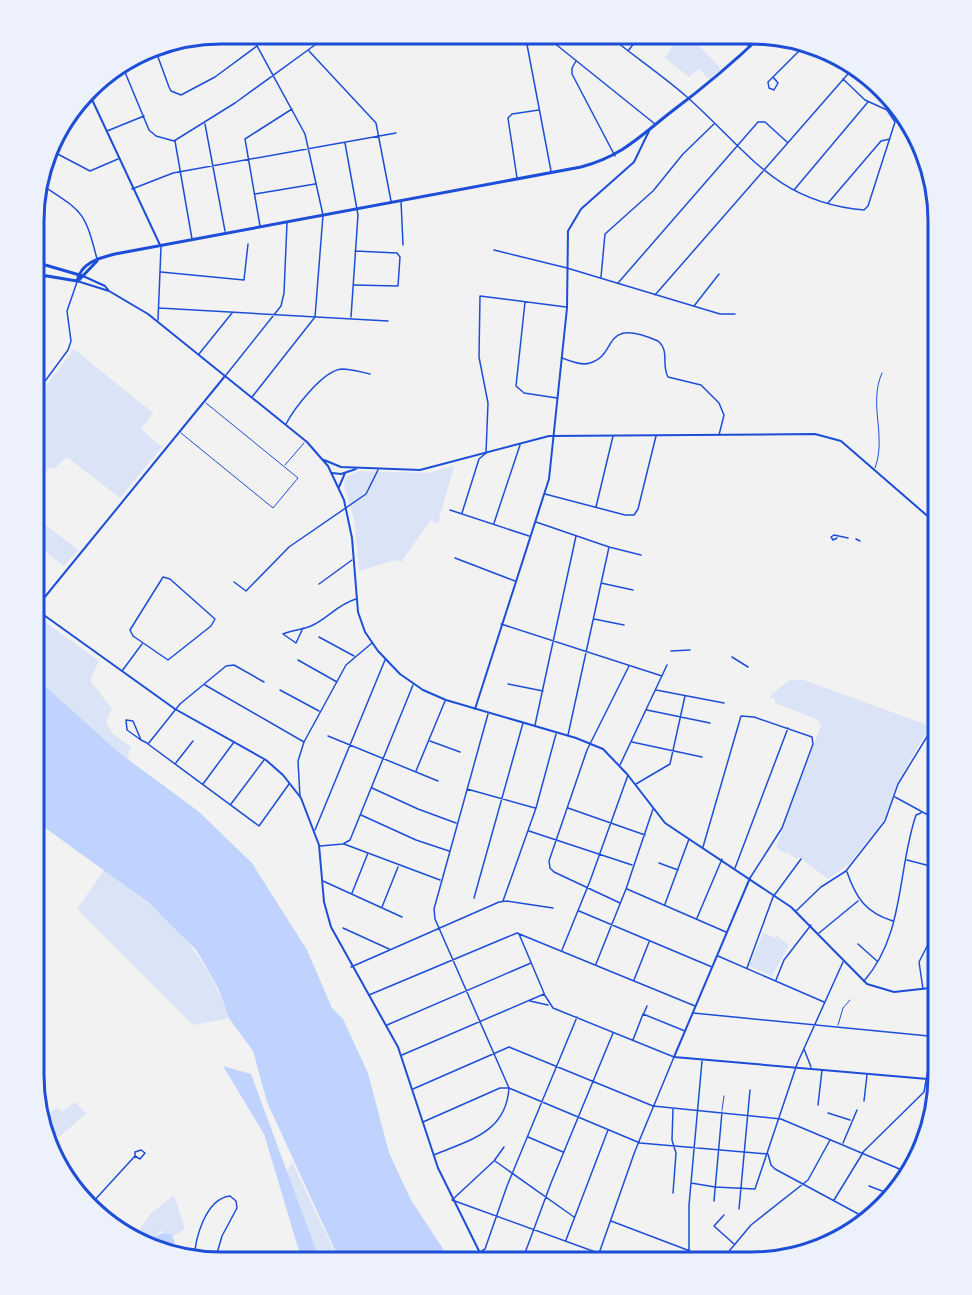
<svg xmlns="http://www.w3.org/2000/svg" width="972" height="1295" font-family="Merriweather,serif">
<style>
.green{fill:#dbe4f7}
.water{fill:#bfd3fe}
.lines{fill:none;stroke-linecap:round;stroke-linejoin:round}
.service{stroke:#1d4ed8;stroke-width:1}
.minor{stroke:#1d4ed8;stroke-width:1.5}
.tertiary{stroke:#1d4ed8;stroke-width:2}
.secondary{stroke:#1d4ed8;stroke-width:2}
.primary{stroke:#1d4ed8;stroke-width:3}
.rim{fill:none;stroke:#1d4ed8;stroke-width:3}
</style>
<rect width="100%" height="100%" fill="#f2f2f2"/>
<!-- green -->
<path class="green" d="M680,34H687L721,69L709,79L699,69L689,77L665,58Z
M74,349L153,413L141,429L162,447L120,498L67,457L55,468H49L34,488V402Z
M454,466L438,523L430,521L401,562L395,560L359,571L354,520L344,485L345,477L359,471L428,473Z
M34,516L78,550L64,566L34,543Z
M34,614L99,661L90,680L112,709L106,722L112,733L131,747L127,759L34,676Z
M789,680H804L930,726L898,781L886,817L850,863L828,879L799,857L797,859L787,852L786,854L776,847L821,725L816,719L775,703V699L769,697Z
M104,870C165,914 203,945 229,1018L193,1025L77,909Z
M763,933L775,938L776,935L789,945L772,976L749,966Z
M75,1102L86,1114L59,1137L43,1119L57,1107L62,1112Z
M292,1162L339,1261H304L281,1184Z
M174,1195L185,1229L171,1238L160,1230L152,1244L135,1237L150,1214Z"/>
<!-- water -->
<path class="water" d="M34,676L122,755L198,811L252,863L307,950L332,1008L343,1019L368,1073L389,1153L411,1200L451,1261H340L267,1102L253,1051L229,1018L218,988L197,951L149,903L33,819Z
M223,1066L251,1074L320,1261H302L264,1134Z
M162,1233L171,1234L175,1243L168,1250L147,1242Z"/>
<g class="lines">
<!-- service -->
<path class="service" d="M181,433L273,508L298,478L206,403
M285,465L304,443
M875,468C887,436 868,404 882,373
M838,1025L843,1008L850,1000
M722,1110L724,1096"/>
<!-- minor -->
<path class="minor" d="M250,33L305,134L323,215L315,317L252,397
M525,34L551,171
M543,34L655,124
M607,34C633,56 661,74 687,97C747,150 775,202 864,210L868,206L895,122L887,110L865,100L843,79
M734,35L749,46
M154,46L169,87L171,91L181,95L215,77L257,46
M309,51L376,123L391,201
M628,51L641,34
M576,61L572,68V74L615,156
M122,65L149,130L156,136L174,141L235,103L319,42
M773,77L778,83L774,90L769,88L768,82L804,46
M205,124L225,231
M107,131L144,116
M175,141L192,239
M345,143L358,215L351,317
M50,150L90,171L118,159
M517,178L508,118L512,114L539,110
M39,183C82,212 84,208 97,259
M132,189L173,173L396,133
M794,190L868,102
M255,194L315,184
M401,201L403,245
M828,203L881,141L890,139
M260,226L245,139L292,109
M494,250L567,268L720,314H735
M161,272L244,280L248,244
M601,277L605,234L653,191L683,154L714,124
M618,283L758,122H765L787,142
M354,285L398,286L400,257L397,253L355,251
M655,295L854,67
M525,302L516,386L524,393L557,398
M694,306L719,274
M159,308L388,321
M158,320L161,247
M199,354L232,313
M562,358C570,361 582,366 590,363C619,355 600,316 658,341C670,351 661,364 668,377L701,385L719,403L724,415L719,435
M226,375L281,306L284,293L287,223
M34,396L68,350L71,341L67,311L77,282
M286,424C294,409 323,370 342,369C351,369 361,372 370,374
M545,494L625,515H634L638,509L656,436
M596,507L613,436
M450,510L529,536
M462,513L479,459L486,453L488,403L479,357L480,296L566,307
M536,522L609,547L641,555
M494,523L520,445
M837,538L833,540L831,537L834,535L848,538
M856,539L860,541
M455,558L515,581
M163,577L170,579L215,619L211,626L168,660L133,636L130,630Z
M234,582L246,591L289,547L366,494L378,470
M601,583L633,590
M319,584L352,560
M594,619L624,625
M501,624L662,676
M303,628L296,643L283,634C292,630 302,630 311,626C327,619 338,604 356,599
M319,637L354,656
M671,651L690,650
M732,657L748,667
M298,660L337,682
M122,671L142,644
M122,671L142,644
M264,682L234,665L226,666L180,704L148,744L259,826L289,784
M508,684L543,691
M205,685L304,742
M280,690L319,711
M656,690L724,703
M647,710L710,723
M535,725L576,536
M568,735L609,547
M328,736L438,781
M141,740L127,730L126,720L133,721L141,740L147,743
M430,741L460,752
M632,742L702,757
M175,764L193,741
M620,765L667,665
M416,771L445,701
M203,784L234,742
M636,784L670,764L685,696
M372,788L418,809L456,823
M467,789L535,808
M300,797L298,761L304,742L346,665L372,643
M895,797L939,821
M231,804L264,760
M568,808L645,835
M361,815L416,840L449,851
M315,830L385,660
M529,831L632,865
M344,844L440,880
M320,846L343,844L350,840L413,685
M703,847L741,716L754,717L812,737L813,744L782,828L750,878
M907,860L934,867
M659,863L678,870
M735,868L788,728
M847,872C856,898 866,913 893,921
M323,881L402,917
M627,889L726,932
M352,893L368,853
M474,898L523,723
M503,901L536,808L556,734
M620,903L554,872L550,868L549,861L587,750L629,666
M665,904L689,839
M382,907L398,867
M579,911L712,967
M796,911L821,887L846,871L885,821L898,784L939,717
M697,918L722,859
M343,928L389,949
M819,933L858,901
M519,934L544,993
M933,936L939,939
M858,944L877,961
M562,950L590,881L628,775
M718,956L824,1002
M596,964L626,889L653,809
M351,967L499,902L507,901L553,908
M747,968L773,897L801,859
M634,980L649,942
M776,980L784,960L811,925
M864,981C905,934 897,871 916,815L921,813
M923,989L919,962L939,923
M369,995L517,933L695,1006
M530,1001L548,1005
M644,1013L647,1006
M693,1013L939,1037
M387,1025L531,963
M633,1040L643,1014L685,1031
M804,1049L811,1067
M402,1055L544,994L553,1008L674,1057L635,1151L596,1262
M413,1089L509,1047L653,1106L781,1119L909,1173
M864,1101L867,1075
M818,1105L822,1070
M828,1113L850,1120
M423,1122L500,1088H509L640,1143L768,1154L771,1165L775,1169L864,1217
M528,1137L563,1152
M843,1143L857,1110
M504,1147L494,1161L452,1200L623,1262
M434,1155C469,1140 506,1133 509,1088L435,919L434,909L488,714
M495,1161L574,1217
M906,1170L915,1157
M691,1183L715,1187L755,1189L797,1064L843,962
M869,1186L890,1194
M673,1193L676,1153L672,1140L673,1109
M834,1200L864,1151L924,1092L939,1006
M714,1201L722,1112
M92,1203L135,1156V1152L141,1150L145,1153L140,1159L135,1156
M739,1209L750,1090
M724,1215L714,1226L734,1244
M611,1221L690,1251
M566,1240L608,1130
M480,1252L485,1249L507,1186L577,1017
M480,1253L509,1261
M194,1260C195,1239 205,1199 230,1196L236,1201L237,1208L222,1236L215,1260
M522,1261L551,1183L613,1033
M689,1262V1205L702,1061
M720,1262L751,1225L808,1180L830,1140"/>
<!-- tertiary -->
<path class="tertiary" d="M88,91L160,245
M35,609L225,376
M475,709L549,479L567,308L568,231L581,209L634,162L649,131
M750,878L674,1057L939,1080"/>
<!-- secondary -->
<path class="secondary" d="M83,276L105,286L109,291
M77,281L109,291L148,314L307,442L328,466L344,500L352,538L358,612L365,632L378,651L400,674L423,690L446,700L576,738L603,749L627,774L665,823L791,907L867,984L894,992L939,987
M324,460L341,467L420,470L549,436L815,434L841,441L939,526
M332,473L341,474L356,469
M339,487L345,473
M34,608L175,709L266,760L283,775L301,798L319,845L324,902L331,927L398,1047L438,1168L484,1261"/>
<!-- primary -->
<path class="primary" d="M35,262L83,276
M35,274L77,281
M77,281C81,263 98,258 115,254L581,167C622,156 639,137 671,112C703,88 733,63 762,35
M78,281L97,261"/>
</g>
<!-- crop -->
<path d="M0 0H972V1295H0ZM221 44H751A177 177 0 0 1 928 221V1075A177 177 0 0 1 751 1252H221A177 177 0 0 1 44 1075V221A177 177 0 0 1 221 44Z" fill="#edf1fc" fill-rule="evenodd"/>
<path class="rim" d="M221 44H751A177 177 0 0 1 928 221V1075A177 177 0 0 1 751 1252H221A177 177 0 0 1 44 1075V221A177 177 0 0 1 221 44Z"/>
</svg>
